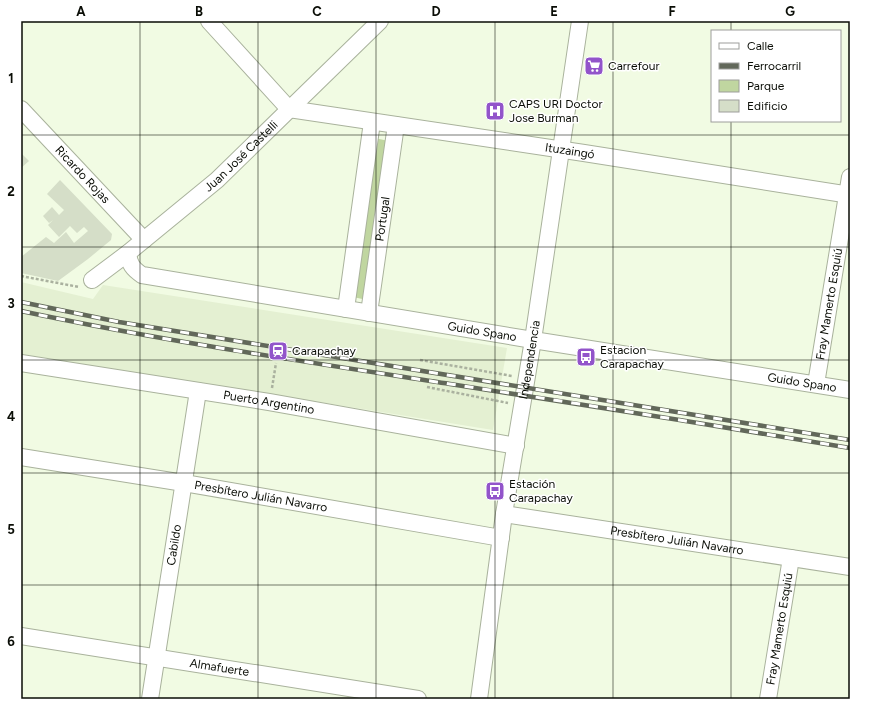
<svg xmlns="http://www.w3.org/2000/svg" width="871" height="720" font-family="Figtree,sans-serif">
<style>
.built{fill:#e4f0d2}
.green{fill:#c0d6a0}
.building{fill:#d5dec8}
.lines{fill:none;stroke-linecap:round;stroke-linejoin:round}
.minor-casing{stroke:#a9b29c;stroke-width:18}
.path{stroke:#aab19f;stroke-width:2.5;stroke-dasharray:3 2;stroke-linecap:butt}
.minor{stroke:#fff;stroke-width:16}
.rail-casing{stroke:#62685a;stroke-width:4.5}
.rail{stroke:#fff;stroke-width:3;stroke-dasharray:9;stroke-linecap:butt}
.grid{fill:none;stroke:#0a0d06;stroke-width:1;stroke-opacity:0.55}
.labels{text-anchor:middle;stroke-width:3;stroke-linejoin:round;paint-order:stroke}
.poi-label{font-size:12px;fill:#0a0d06;stroke:#fff;text-anchor:start}
.street-label{font-size:12px;fill:#0a0d06;stroke:#fff}
.neatline{fill:none;stroke:#0a0d06;stroke-width:1.5}
.grid-label{font-size:13px;text-anchor:middle;font-weight:bold;fill:#0a0d06}
</style>
<rect width="100%" height="100%" fill="#f1fbe3"/>
<!-- built -->
<path class="built" d="M21,282L93,299L103,285L507,348L493,430L21,354Z"/>
<!-- green -->
<path class="green" d="M374,138L389,141L367,300L353,297Z"/>
<!-- building -->
<path class="building" d="M21,153L29,161L21,168Z
M60,180L112,234L111,240L88,259L58,281L21,273V257L46,237L54,243L66,232L74,243L88,231L84,227L77,233L70,226L59,237L48,225L53,220L49,223L43,216L52,207L59,215L64,210L47,194Z"/>
<g class="lines">
<!-- minor casing -->
<g class="minor-casing">
<g id="minor">
<path d="M209,21L289,109"/>
<path id="s1" d="M21,109L144,240"/>
<path id="s2" d="M289,109L584,153L850,195"/>
<path id="s3" d="M128,253C129,264 133,269 142,275L533,340L850,390"/>
<path id="s4" d="M92,280L128,253L217,180L380,21"/>
<path d="M346,309L372,122"/>
<path id="s5" d="M369,313L396,125"/>
<path id="s6" d="M21,363L269,402L516,446"/>
<path id="s7" d="M816,384L850,177"/>
<path id="s8" d="M21,457L184,483L501,538"/>
<path id="s9" d="M504,514L850,567"/>
<path id="s10" d="M21,636L418,699"/>
<path id="s11" d="M150,699L198,391"/>
<path id="s12" d="M479,699L504,514L533,340L580,21"/>
<path id="s13" d="M768,699L791,558"/>
</g>
</g>
<!-- path -->
<path class="path" d="M21,276L79,287
M420,360L512,376
M427,387L508,403
M272,388L276,363"/>
<!-- minor -->
<use href="#minor" class="minor"/>
<!-- rail casing -->
<g class="rail-casing">
<path id="rail" d="M21,302L119,322L850,440
M21,311C163,341 307,362 450,384C583,404 717,426 850,448"/>
</g>
<!-- rail -->
<use href="#rail" class="rail"/>
</g>
<!-- grid -->
<path class="grid" d="M140,21V699M258,21V699M376,21V699M495,21V699M613,21V699M731,21V31M731,121V699M21,135H850M21,247H850M21,360H850M21,473H850M21,585H850"/>
<!-- icons -->
<defs>
<g id="supermarket-square" transform="scale(1)"><rect x="-9" y="-9" width="18" height="18" rx="4" fill="#9254ca" stroke="#fff"/><path d="M-6-5.5h2.5l.6 2H6L4.5 2H-2.5L-4.4-4H-6ZM-1.5 3.2a1.3 1.3 0 1 0 .1 0ZM3 3.2a1.3 1.3 0 1 0 .1 0Z" fill="#fff"/></g>
<g id="hospital-square" transform="scale(1)"><rect x="-9" y="-9" width="18" height="18" rx="4" fill="#9254ca" stroke="#fff"/><path d="M-5-5h3v3.5h4V-5h3V5h-3V1.5h-4V5h-3Z" fill="#fff"/></g>
<g id="station-square" transform="scale(1)"><rect x="-9" y="-9" width="18" height="18" rx="4" fill="#9254ca" stroke="#fff"/><path d="M-3-6H3Q5-6 5-4V2Q5 4 3 4L4.5 6H3L1.5 4h-3L-3 6H-4.5L-3 4Q-5 4-5 2V-4Q-5-6-3-6ZM-3.5-4v3h7v-3ZM-3.5 1v1.5H-2V1ZM2 1v1.5H3.5V1Z" fill="#fff"/></g>
<g id="bus-square" transform="scale(1)"><rect x="-9" y="-9" width="18" height="18" rx="4" fill="#9254ca" stroke="#fff"/><path d="M-5-6H5V4H4V6H2V4H-2V6H-4V4H-5ZM-3.5-4V0h7V-4ZM-3.5 1.2v1.5H-2V1.2ZM2 1.2v1.5H3.5V1.2Z" fill="#fff"/></g>
</defs>
<g fill-rule="evenodd">
<use href="#supermarket-square" x="594" y="66"/>
<use href="#hospital-square" x="495" y="111"/>
<use href="#station-square" x="278" y="351"/>
<use href="#bus-square" x="586" y="357"/>
<use href="#bus-square" x="495" y="491"/>
</g>
<g class="labels">
<!-- poi labels -->
<g class="poi-label">
<text x="608" y="70">Carrefour</text>
<text x="509" y="108">CAPS URI Doctor<tspan x="509" dy="14">Jose Burman</tspan></text>
<text x="600" y="354">Estacion<tspan x="600" dy="14">Carapachay</tspan></text>
<text x="292" y="355">Carapachay</text>
<text x="509" y="488">Estación<tspan x="509" dy="14">Carapachay</tspan></text>
</g>
<!-- street labels -->
<g class="street-label">
<text dy="4" stroke="none"><textPath href="#s2" startOffset="284">Ituzaingó</textPath></text>
<text dy="4" stroke="none"><textPath href="#s4" startOffset="194">Juan José Castelli</textPath></text>
<text dy="4" stroke="none"><textPath href="#s1" startOffset="90">Ricardo Rojas</textPath></text>
<text dy="4" stroke="none"><textPath href="#s5" startOffset="95">Portugal</textPath></text>
<text dy="4" stroke="none"><textPath href="#s7" startOffset="81">Fray Mamerto Esquiú</textPath></text>
<text dy="4" stroke="none"><textPath href="#s3" startOffset="372">Guido Spano</textPath></text>
<text dy="4" stroke="none"><textPath href="#s12" startOffset="343">Independencia</textPath></text>
<text dy="4" stroke="none"><textPath href="#s3" startOffset="696">Guido Spano</textPath></text>
<text dy="4" stroke="none"><textPath href="#s6" startOffset="251">Puerto Argentino</textPath></text>
<text dy="4" stroke="none"><textPath href="#s8" startOffset="243">Presbítero Julián Navarro</textPath></text>
<text dy="4" stroke="none"><textPath href="#s9" startOffset="175">Presbítero Julián Navarro</textPath></text>
<text dy="4" stroke="none"><textPath href="#s11" startOffset="156">Cabildo</textPath></text>
<text dy="4" stroke="none"><textPath href="#s13" startOffset="71">Fray Mamerto Esquiú</textPath></text>
<text dy="4" stroke="none"><textPath href="#s10" startOffset="201">Almafuerte</textPath></text>
</g>
</g>
<!-- border -->
<rect width="871" height="720" fill="none" stroke="#ffffff" stroke-width="44"/>
<!-- legend -->
<rect x="711" y="30" width="130" height="92" fill="#ffffff" stroke="#9d9e9b"/>
<rect x="719" y="43" width="20" height="6" fill="#ffffff" stroke="#9d9e9b"/>
<text x="747" y="50" font-size="12" fill="#0a0d06">Calle</text>
<rect x="719" y="63" width="20" height="6" fill="#62685a" stroke="#9d9e9b"/>
<text x="747" y="70" font-size="12" fill="#0a0d06">Ferrocarril</text>
<rect x="719" y="80" width="20" height="12" fill="#c0d6a0" stroke="#9d9e9b"/>
<text x="747" y="90" font-size="12" fill="#0a0d06">Parque</text>
<rect x="719" y="100" width="20" height="12" fill="#d5dec8" stroke="#9d9e9b"/>
<text x="747" y="110" font-size="12" fill="#0a0d06">Edificio</text>
<rect x="22" y="22" width="827" height="676" class="neatline"/>
<g class="grid-label">
<text x="81" y="16">A</text>
<text x="199" y="16">B</text>
<text x="317" y="16">C</text>
<text x="436" y="16">D</text>
<text x="554" y="16">E</text>
<text x="672" y="16">F</text>
<text x="790" y="16">G</text>
<text x="11" y="83">1</text>
<text x="11" y="196">2</text>
<text x="11" y="308">3</text>
<text x="11" y="421">4</text>
<text x="11" y="534">5</text>
<text x="11" y="646">6</text>
</g>
</svg>
